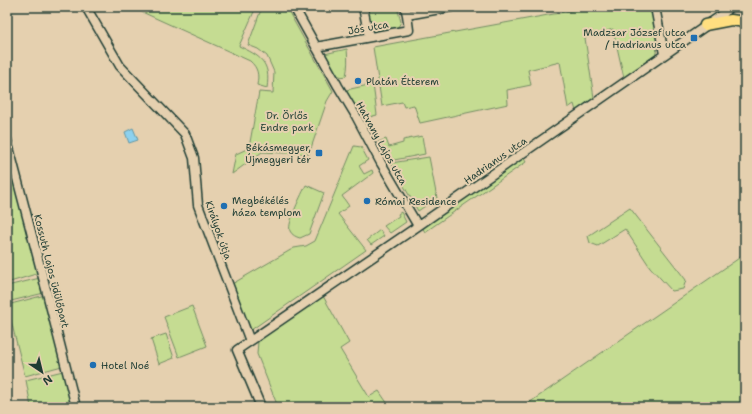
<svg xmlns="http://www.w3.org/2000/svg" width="752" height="414" font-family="'Shantell Sans',sans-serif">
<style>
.green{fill:#c5dc92;stroke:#728c63}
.water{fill:#8dd1ee;stroke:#6196a4}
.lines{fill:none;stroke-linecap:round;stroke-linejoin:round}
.minor-casing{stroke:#1f3d34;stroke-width:11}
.major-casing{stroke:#1f3d34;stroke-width:13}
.minor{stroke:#e5d0af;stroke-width:8}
.major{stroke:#ffdf80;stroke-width:10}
.poi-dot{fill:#1f6fb2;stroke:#e5d0af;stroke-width:1.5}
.labels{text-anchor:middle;stroke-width:4;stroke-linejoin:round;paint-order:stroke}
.street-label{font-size:10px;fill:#1f3d34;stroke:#e5d0af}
.poi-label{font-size:10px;fill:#1f3d34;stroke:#e5d0af;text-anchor:start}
.park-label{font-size:10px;fill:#274539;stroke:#e5d0af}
</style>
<rect width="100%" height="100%" fill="#e5d0af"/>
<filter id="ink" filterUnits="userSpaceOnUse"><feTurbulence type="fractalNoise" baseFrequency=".025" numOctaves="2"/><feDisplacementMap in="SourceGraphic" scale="8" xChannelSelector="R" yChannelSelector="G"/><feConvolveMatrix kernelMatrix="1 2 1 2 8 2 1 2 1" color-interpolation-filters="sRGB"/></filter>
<g filter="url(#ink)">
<!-- green -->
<path class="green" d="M131,7H256L239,46C260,56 271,62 267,88L257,85C259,75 258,68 250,61Z
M262,7H286L333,91L327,101L309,154L262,152L232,174L236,154L249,148L259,92L273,93L274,72L267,56L258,49L248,45Z
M365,7H397L401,22L398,27L370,31Z
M592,7H653L659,39L655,57L624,78L613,29L585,38L594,98L576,111L574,104L568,108L560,62L528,70L531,85L507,90L508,104L420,123L414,105L404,107L402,102L382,106L373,47Z
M347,49C348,59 348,67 346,76C334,80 329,62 324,54Z
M373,84L377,115L361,119L346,90Z
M422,136L425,154L389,161L378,142L386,139L389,147L403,143V140Z
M354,146L361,147L368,160L359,166L364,174L372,170L373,173L342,196L349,206L338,214L366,250L251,330L232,284L294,248L306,246L315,241Z
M7,152L39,273L7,283Z
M429,157L437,198L418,211L391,163Z
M523,157L526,162L425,232L422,227Z
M306,185L324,193L309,234L300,238C296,237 292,235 290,231C287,222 302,194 306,185Z
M630,208L686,280L683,289L672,291L650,267L625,229L598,246L590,243L588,236Z
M401,212L406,222L390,233L384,226L399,216L398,214Z
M380,230L384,236L371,245L367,240Z
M745,254V407H523Z
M40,278L44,293L7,302V286Z
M45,295L62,366L25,376L7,305Z
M323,296L349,343L340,349L369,397L379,391L390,407H278L257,354L258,341Z
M192,306L207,346L179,357L164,317Z
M166,334L174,358L159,364L151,339Z
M63,371L73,407H31L26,380Z"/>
<!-- water -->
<path class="water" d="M133,128L138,140L129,143L125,132Z"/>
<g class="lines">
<!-- minor casing -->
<g class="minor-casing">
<path id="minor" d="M86,7L120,66L185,134L194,158L198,205L250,341
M294,7L338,86L356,116L381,163L418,226
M363,7L369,37
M405,7L407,15
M655,7L664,54
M316,47L409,30L407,15L451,7
M7,140L47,293L76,407
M261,407L237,350L418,226L723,14L729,7"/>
</g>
<!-- major casing -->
<g class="major-casing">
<path id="major" d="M744,7L745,9
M705,25L731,20L745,22"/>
</g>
<!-- minor -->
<use href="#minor" class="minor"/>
<!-- major -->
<use href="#major" class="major"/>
</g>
</g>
<!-- markers -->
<g class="poi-dot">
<rect x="690" y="34" width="8" height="8" rx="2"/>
<circle cx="358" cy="81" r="4"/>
<rect x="315" y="149" width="8" height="8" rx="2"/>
<circle cx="367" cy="201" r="4"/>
<circle cx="224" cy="206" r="4"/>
<circle cx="93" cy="365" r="4"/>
</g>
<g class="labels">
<!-- street labels -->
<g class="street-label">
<text transform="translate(368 27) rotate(-10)" y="4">Jós utca</text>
<text transform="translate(382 143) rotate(61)" y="4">Hatvany Lajos utca</text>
<text transform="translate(495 160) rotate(-35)" y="4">Hadrianus utca</text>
<text transform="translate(219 230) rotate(71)" y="4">Királyok útja</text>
<text transform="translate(52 271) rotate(76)" y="4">Kossuth Lajos üdülőpart</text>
</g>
<!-- poi labels -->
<g class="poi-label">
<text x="686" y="36" text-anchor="end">Madzsar József utca<tspan x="686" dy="12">/ Hadrianus utca</tspan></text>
<text x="366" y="85">Platán Étterem</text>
<text x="311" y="151" text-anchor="end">Békásmegyer,<tspan x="311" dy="12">Újmegyeri tér</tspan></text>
<text x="232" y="204">Megbékélés<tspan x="232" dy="12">háza templom</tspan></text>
<text x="375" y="205">Római Residence</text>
<text x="101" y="369">Hotel Noé</text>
</g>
<!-- park labels -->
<g class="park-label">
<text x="287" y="119">Dr. Örlős<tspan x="287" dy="12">Endre park</tspan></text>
</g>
</g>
<!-- margin -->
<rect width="752" height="414" fill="none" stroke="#e5d0af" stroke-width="24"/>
<rect x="12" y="12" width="728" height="390" fill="none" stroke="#1f3d34" stroke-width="1.5" filter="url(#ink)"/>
<!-- north arrow -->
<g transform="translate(42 372) rotate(145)" stroke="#e5d0af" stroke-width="3" paint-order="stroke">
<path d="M0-3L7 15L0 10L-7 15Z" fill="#1f3d34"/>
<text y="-6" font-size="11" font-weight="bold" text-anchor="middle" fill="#1f3d34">N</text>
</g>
</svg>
